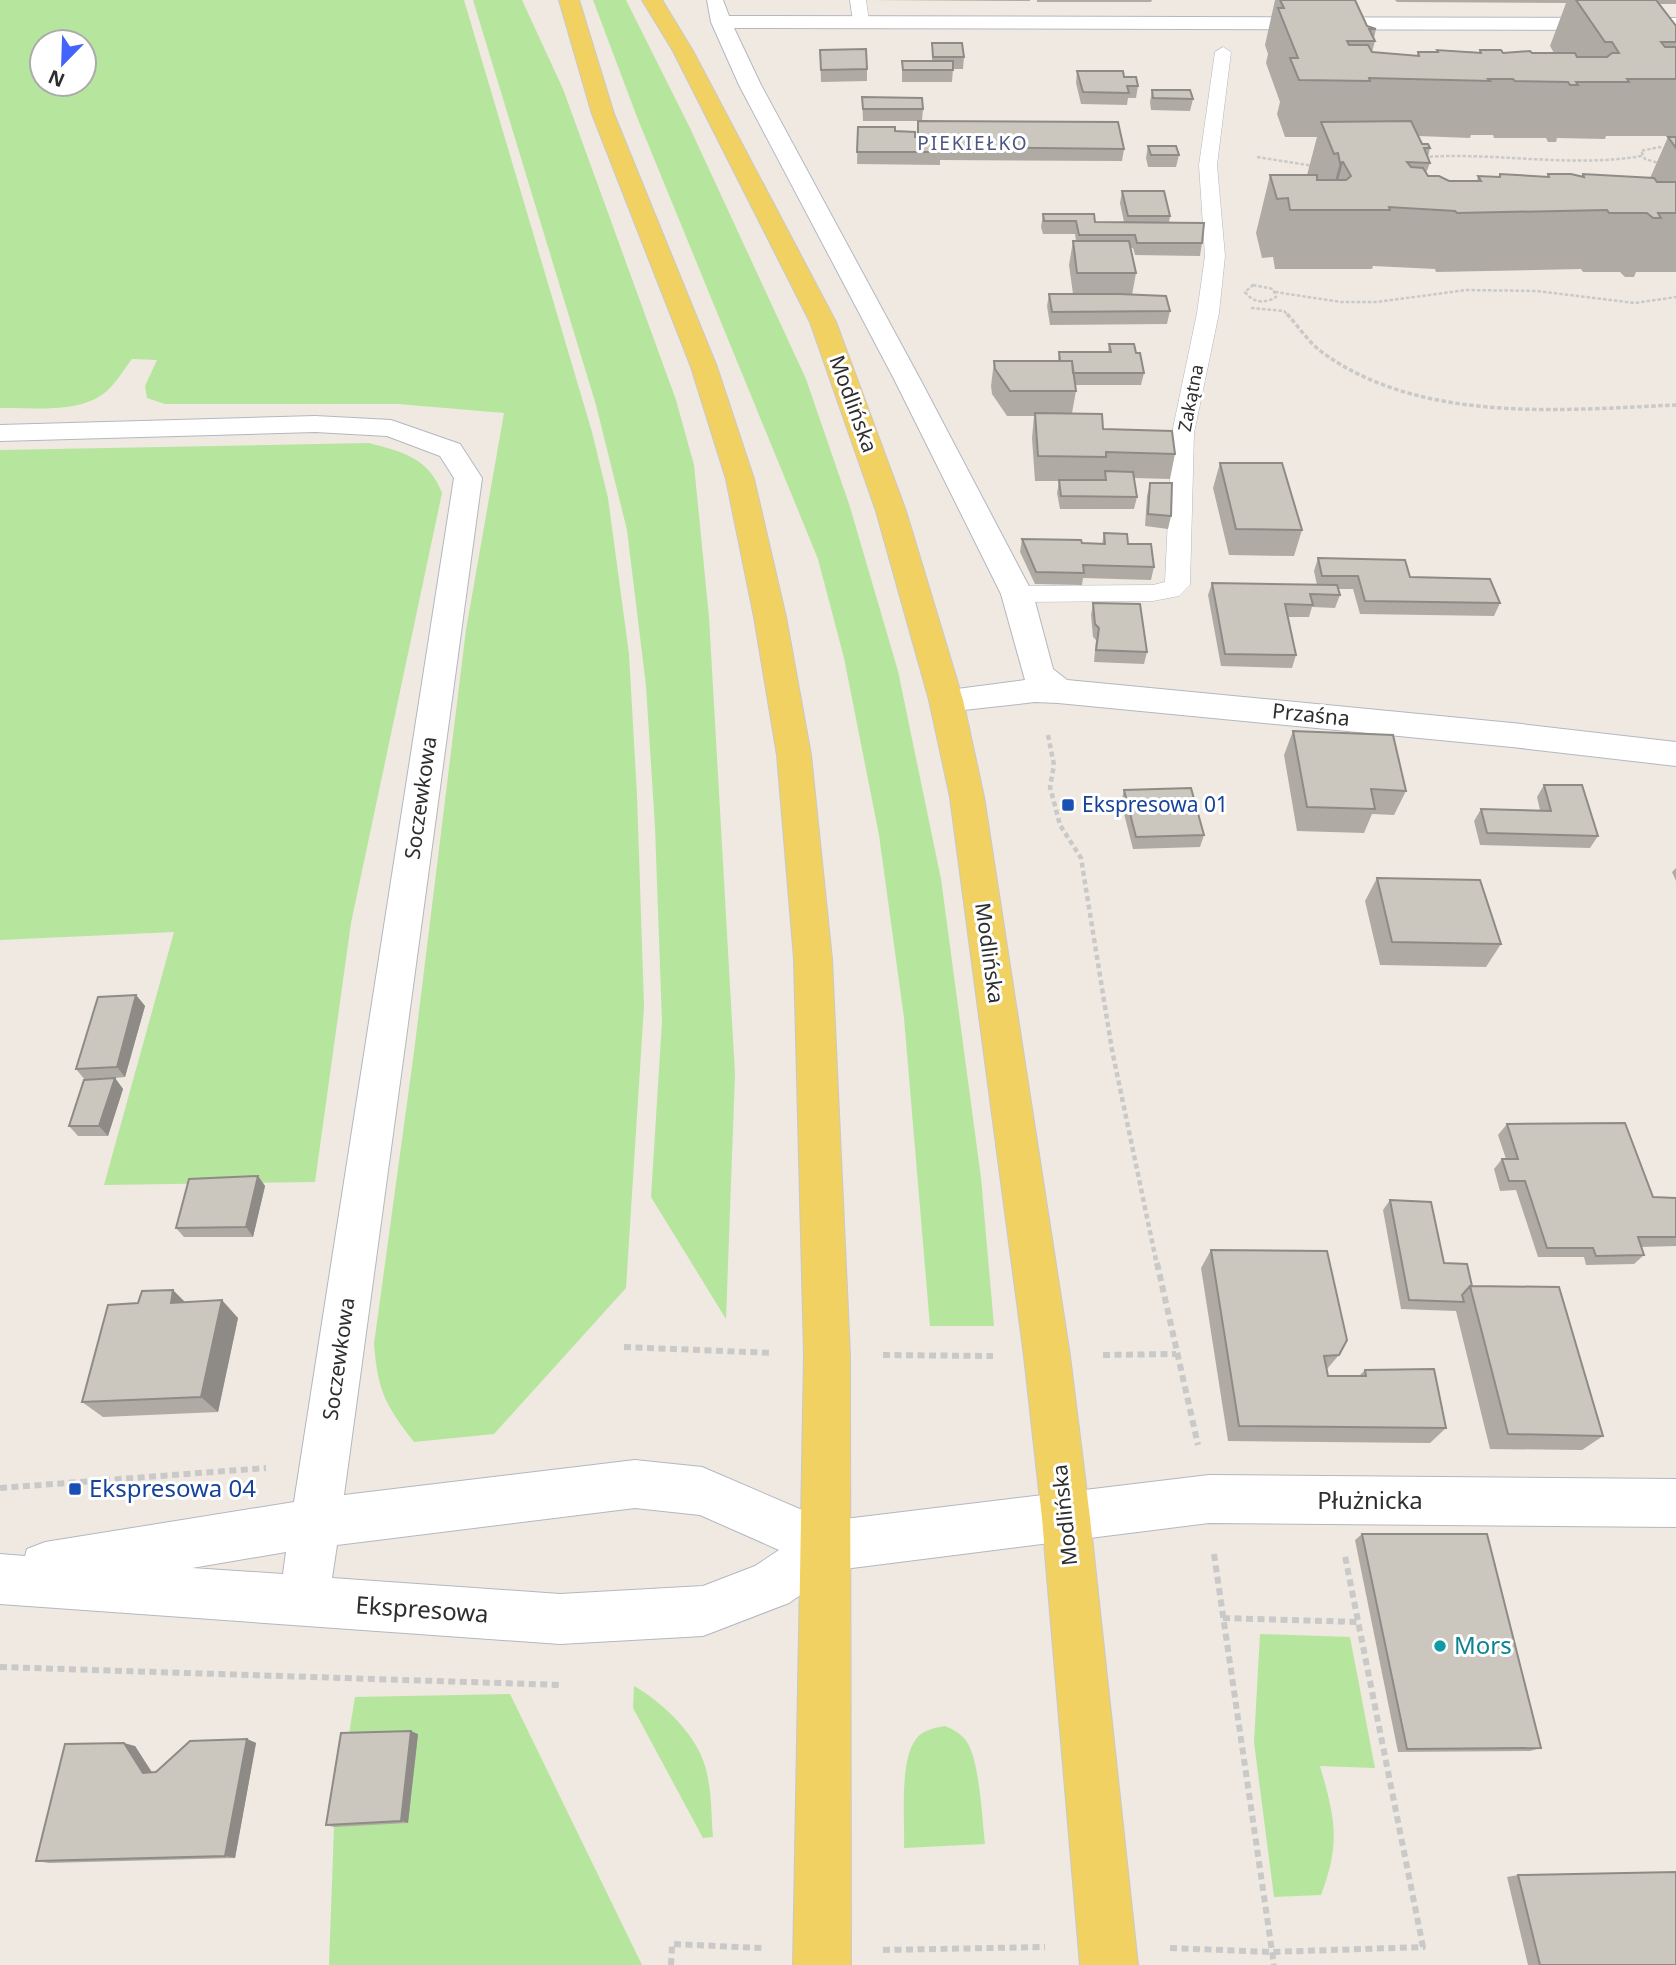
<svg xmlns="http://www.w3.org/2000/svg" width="1676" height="1965" font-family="'Noto Sans',sans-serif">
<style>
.green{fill:#b6e59e;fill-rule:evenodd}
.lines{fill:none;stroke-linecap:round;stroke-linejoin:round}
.lane-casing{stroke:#b4b7c1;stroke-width:1}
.street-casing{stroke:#b4b7c1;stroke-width:2}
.primary-casing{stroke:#c9c9c9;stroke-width:2}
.path-far3{stroke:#c9c9c9;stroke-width:2.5;stroke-dasharray:3.5 2;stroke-linecap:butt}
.path-far2{stroke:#c9c9c9;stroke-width:3.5;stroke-dasharray:4.5 2.5;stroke-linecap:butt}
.path-far1{stroke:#c9c9c9;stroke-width:4.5;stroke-dasharray:5 3.5;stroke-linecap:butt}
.path{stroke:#c9c9c9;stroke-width:6;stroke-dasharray:7 4.5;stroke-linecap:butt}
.lane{fill:#fff;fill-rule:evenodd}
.street{fill:#fff;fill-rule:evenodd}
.primary{fill:#f2d163;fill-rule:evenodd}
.wall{fill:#afaba4;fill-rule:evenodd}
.shaded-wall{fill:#8e8b86}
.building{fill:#cbc7bf;stroke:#8e8b86;stroke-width:2}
.transit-dot{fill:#1a4fb4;stroke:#fff;stroke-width:2.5}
.culture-dot{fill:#0f9aa8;stroke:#fff;stroke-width:2.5}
.labels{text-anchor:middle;stroke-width:6;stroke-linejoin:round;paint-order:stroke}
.far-street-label{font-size:18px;fill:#2e2e2e;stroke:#fff}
.far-neighbourhood-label{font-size:19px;letter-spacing:2px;fill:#4d5680;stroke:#fff}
.street-label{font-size:21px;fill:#2e2e2e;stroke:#fff}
.transit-label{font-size:21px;fill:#164399;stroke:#fff;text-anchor:start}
.near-transit-label{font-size:24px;fill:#164399;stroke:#fff;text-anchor:start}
.near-street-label{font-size:24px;fill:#2e2e2e;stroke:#fff}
.near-culture-label{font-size:24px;fill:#0d838f;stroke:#fff;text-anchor:start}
</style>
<rect width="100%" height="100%" fill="#efe9e1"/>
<!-- green -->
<path class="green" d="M0,0H464L592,432L608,498L629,654L637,795L644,1006L626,1288L494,1434L414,1442C385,1404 378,1392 374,1344L414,1052L466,630L504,413L398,404H165L147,398L145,386L157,360L132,359C125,368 118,380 109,389C82,415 35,407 0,408ZM42,42H84V84H42Z
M473,0H522L563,89L676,400L694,465L709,617L735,1074L726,1319L651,1197L662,1022L655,827L646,686L627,530L596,405Z
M593,0H626L690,128L806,379L850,507L898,671L941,879L981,1178L994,1326H930L904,1018L879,835L844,658L818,559L637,117Z
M369,443C403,452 429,458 442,493L351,923L315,1182L104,1185L174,932L0,940V450Z
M1260,1634L1350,1637L1375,1768L1320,1766C1335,1818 1341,1842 1321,1895L1274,1897L1254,1742Z
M634,1686C661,1701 697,1735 705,1766C712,1789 711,1814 713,1837L703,1838L633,1708Z
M510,1694L642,1965H329L334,1827L355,1697Z
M945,1726C954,1730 962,1734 967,1742C980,1763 982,1819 985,1844L904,1848C905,1820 899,1761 916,1739C922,1730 935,1728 945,1726Z"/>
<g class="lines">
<!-- lane casing -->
<g class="lane-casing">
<path id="lane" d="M850,0H866L869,21L867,24L861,26L853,21Z
M1223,47L1231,52L1217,165L1225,256L1219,313L1194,433L1190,585L1179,596L1153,601L1017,602L1008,600L1004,594L1008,588L1017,586L1153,585L1165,582L1172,433L1197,313L1205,256L1199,165L1215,52Z"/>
</g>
<!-- street casing -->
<g class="street-casing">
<path id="street" d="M707,0H723L729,16L1676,18V30L734,28L761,85L920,379L1033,594L1053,669L1067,680L1512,723L1676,742V766L1512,747L1058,703L1035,702L946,712L934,708L929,700L934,692L1025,680L1001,594L894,379L739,85L711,22Z
M315,416L391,420L460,444L482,478L344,1495L635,1460L702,1467L828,1521L1209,1475L1676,1479V1527L1209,1523L836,1570L789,1603L703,1636L560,1644L0,1604V1554L25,1556L27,1549L45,1542L294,1502L454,478L440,456L387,436L315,432L0,441V425ZM635,1508L700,1515L779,1550L755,1566L703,1586L560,1594L332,1578L337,1545ZM286,1552L283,1574L192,1568Z"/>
</g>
<!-- primary casing -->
<g class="primary-casing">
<path id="primary" d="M559,0H579L614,114L717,367L754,479L786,617L811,755L832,959L850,1355L851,1965H793L804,1355L794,959L777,755L754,617L726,479L691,367L592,114Z
M642,0H662L693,51L836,322L906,511L963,700L984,797L1070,1356L1090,1518L1138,1965H1080L1042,1518L1024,1356L950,797L929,700L876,511L810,322L673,51Z"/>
</g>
<!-- path-far3 -->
<path class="path-far3" d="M1257,157L1314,166
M1424,157C1497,152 1569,168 1642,156
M1662,164L1645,159L1641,151L1659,147L1676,154
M1253,285L1273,289L1276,297C1265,304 1253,303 1245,292Z
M1275,292L1341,302H1377L1466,290L1537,291L1635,303L1676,297
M1251,308L1284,311L1289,316"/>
<!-- path-far2 -->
<path class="path-far2" d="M1287,314C1299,327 1309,343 1323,353C1422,424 1562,410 1676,405"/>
<!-- path-far1 -->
<path class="path-far1" d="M1048,735L1054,765L1050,787L1060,825L1081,858L1112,1050L1157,1265"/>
<!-- path -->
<path class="path" d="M1157,1263L1198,1445
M624,1347L773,1353
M883,1355L993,1356
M1103,1355L1176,1354
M0,1488L266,1468
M1214,1554L1274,1965
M1223,1618L1358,1622
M0,1667L561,1685
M1170,1948L1272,1952L1423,1947L1345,1556
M883,1950L1045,1947
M671,1965L672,1944L762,1948"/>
<!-- lane -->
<use href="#lane" class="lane"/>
<!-- street -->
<use href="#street" class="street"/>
<!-- primary -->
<use href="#primary" class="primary"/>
</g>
<!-- wall -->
<path class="wall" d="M872,0H1030V1Z
M1037,0H1152L1151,2H1037Z
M1275,0H1355L1367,26L1376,29L1374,38L1375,41L1372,52L1417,56L1418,52H1436L1437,50L1479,52L1480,50L1503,53H1554L1550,46L1566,3L1397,2L1395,0H1676V4H1660L1676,26V272H1636L1634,277H1625L1620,272H1583L1581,269L1436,272L1435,269L1373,266L1372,269H1275L1273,257L1262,258L1256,233L1270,175H1307L1317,137H1285L1277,114L1280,102L1266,63L1268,54L1265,45ZM1471,135H1493L1494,138H1546L1548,142H1556L1557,138L1605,139L1606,136H1669L1670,137H1668L1650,178L1583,174L1582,177L1548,174L1547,177L1500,174L1499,177L1478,176L1477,181H1449L1428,176L1426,173L1430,163L1428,157L1430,148L1422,144L1418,136L1470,138Z
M932,43L964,57L963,69H953L952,82H902V61H932Z
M820,50L867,69V81L821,82Z
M1077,71L1124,77L1138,86L1136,98H1128L1127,105L1081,104L1076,83Z
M1152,90L1193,99L1190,111L1151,110L1150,102Z
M862,97L923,109L922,121H863Z
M858,127L895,131L915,137L1124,149L1122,161L940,160V165L857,164Z
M1148,146L1179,155L1176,167H1148L1146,158Z
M1122,191L1170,216L1169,223L1202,243L1200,256L1135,255L1133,248H1131L1136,273L1132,295L1170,311L1167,324L1050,325L1047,306L1049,294H1073L1069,265L1073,241H1076L1075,234H1043L1041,227L1043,214L1095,222H1124L1120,203Z
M1109,344L1136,353L1144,373L1141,385H1075L1076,391L1072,413L1103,429L1175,454L1170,479L1134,478L1137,497L1134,509H1060L1057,493L1059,481H1035L1032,438L1034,416H1007L992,394L991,386L994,361H1058L1059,352H1108Z
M1220,463L1302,530L1294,556L1229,555L1213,488Z
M1150,483L1171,516L1168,529L1145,526L1147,496Z
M1104,533L1128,544L1154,567L1151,580L1083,578L1082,585L1035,584L1020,552L1022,539L1102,544Z
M1318,558L1410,577L1500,603L1494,616L1360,614L1353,589H1338L1340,595L1335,608L1312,607L1309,617H1288L1296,655L1292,668L1221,666L1208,595L1212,583L1317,585L1314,571Z
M1093,603L1147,652L1144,664L1094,662L1096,640L1093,637L1091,615Z
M1293,731L1406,791L1394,815L1372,814L1364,833L1297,831L1284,755Z
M1544,785L1598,836L1590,848L1480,845L1474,821L1481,809L1540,810L1537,797Z
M1124,790L1204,835L1200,847L1133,849L1121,802Z
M1676,868V881L1672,872Z
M1377,878L1501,944L1486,967L1380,965L1365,901Z
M136,995L145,1006L125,1077L103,1079L115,1078L123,1089L108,1136H78L69,1126L85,1080L76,1069Z
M1507,1124L1653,1197L1676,1198V1246L1641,1247L1644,1255L1634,1264L1586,1265L1584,1257H1538L1516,1190L1500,1191L1494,1169L1502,1159H1506L1498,1135Z
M258,1176L265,1186L253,1237H184L176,1228Z
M1390,1200L1444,1263L1472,1286L1603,1436L1582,1450L1490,1449L1456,1311L1401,1309L1383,1210Z
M1211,1250L1339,1355L1327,1369L1328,1376H1359L1365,1370L1446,1428L1430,1443L1228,1441L1201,1268Z
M185,1302L238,1318L218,1412L103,1417L82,1402Z
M1362,1534L1541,1748L1530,1751L1398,1752L1355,1540Z
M418,1734L408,1823L334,1827L326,1825Z
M247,1739L256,1743L235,1858L49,1863L36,1861L135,1746L152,1772Z
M1518,1875L1676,1965H1528L1507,1877Z"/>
<!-- shaded-wall -->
<path class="shaded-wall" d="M1343,162L1330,210H1327L1340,163Z
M136,995L145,1006L125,1077L117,1067Z
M115,1078L123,1089L108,1136L99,1126Z
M258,1176L265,1186L253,1237L246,1227Z
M173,1290L190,1307L171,1303Z
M222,1300L238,1318L218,1412L201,1397Z
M411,1731L418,1734L408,1823L401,1821Z
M247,1739L256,1743L235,1858L225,1856Z
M124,1743L135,1746L154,1776L143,1773Z"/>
<!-- building -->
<path class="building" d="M1280,0H1355L1367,26L1376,29H1369L1375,41H1347L1349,45H1368L1372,52L1419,56L1418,52H1438L1437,50L1481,53L1480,50H1501L1503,53L1530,51L1532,53H1575L1577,57H1607L1612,53H1619L1612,42H1605L1576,0H1656L1676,26V42H1661L1665,47H1676V79H1627L1629,82H1576L1578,85H1570L1568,82L1515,81L1513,79H1488L1490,81L1369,78L1370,81L1299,80L1290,58H1298L1278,8H1284Z
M932,43H962L964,57H933Z
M866,49L867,69L821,70L820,50Z
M902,61H953V70H903Z
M1077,71H1123L1124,77H1136L1138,86H1127L1129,93L1083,92Z
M1152,90H1190L1193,99L1153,98Z
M862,97L922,98L923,109H863Z
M918,121L1118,122L1124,149L940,147V152H857L858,127H895V131L915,132V137H918Z
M1411,121L1422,144H1428L1430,148H1424L1430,163L1407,162L1411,167L1423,168L1428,176H1439L1449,181H1481L1478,176L1500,177V174L1549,177L1548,174H1571L1584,177L1583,174L1654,178L1657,182H1676V213H1658L1661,218H1653L1647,213H1609L1607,210L1457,213L1455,211L1389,207L1390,210H1290L1288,198L1277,199L1270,175H1317V180H1346L1351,176L1343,162L1340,163L1338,153L1334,154L1321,122Z
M1668,137H1676V148Z
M1148,146H1176L1179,155H1151Z
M1122,191H1164L1170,216H1128Z
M1043,214H1094L1095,222L1204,223L1202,243H1137L1135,235H1079L1076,221H1044Z
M1073,241H1129L1136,273H1077Z
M1049,294H1119L1166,296L1170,311L1052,312Z
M1109,344H1134L1136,353H1140L1144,373H1073L1072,361H1060L1059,352H1111Z
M994,361H1072L1076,391H1010L995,369Z
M1035,413L1102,414L1103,429L1172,431L1175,454L1106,452V457L1038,456Z
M1220,463H1282L1302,530L1236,529Z
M1105,471L1133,472L1137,497L1061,496L1059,480H1106Z
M1150,483H1172L1171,516L1148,514Z
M1104,533L1127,534L1128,544H1151L1154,567L1083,565L1084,573L1036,572L1022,539L1081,540L1082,543L1105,544Z
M1318,558L1405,560L1410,577L1490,579L1500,603L1365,601L1358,576H1322Z
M1212,583L1337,585L1340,595L1310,594L1313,605L1285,604L1296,655L1225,654Z
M1093,603L1140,604L1147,652L1096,650L1099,628L1095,624Z
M1293,731L1393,735L1406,791L1371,789L1375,809L1307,807Z
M1544,785H1582L1598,836L1487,833L1481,809L1551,811Z
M1191,788L1204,835L1136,837L1124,790Z
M1377,878L1480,880L1501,944L1392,942Z
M136,995L117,1067L76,1069L98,997Z
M115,1078L99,1126H69L84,1080Z
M1625,1123L1653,1197L1676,1198V1237H1638L1644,1255L1596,1256L1593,1248H1547L1525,1181H1509L1502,1159H1518L1507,1124Z
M258,1176L246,1227L176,1228L189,1179Z
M1390,1200L1431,1202L1444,1263L1467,1264L1472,1286H1470L1462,1295L1464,1302L1409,1300Z
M1211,1250L1327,1251L1347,1340L1339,1355L1324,1356L1328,1376H1366L1365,1370L1434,1369L1446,1428L1239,1426Z
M1470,1286L1559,1287L1603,1436L1508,1434Z
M173,1290L171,1303L222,1300L201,1397L82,1402L108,1305L138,1303L142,1291Z
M1362,1534H1487L1541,1748L1407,1749Z
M411,1731L401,1821L326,1825L341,1733Z
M247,1739L225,1856L36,1861L65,1744L124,1743L143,1773L156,1772L190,1741Z
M1676,1872V1965H1540L1518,1875Z"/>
<!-- markers -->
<g class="transit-dot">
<rect x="1061" y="798" width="14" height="14" rx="3.5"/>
<rect x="68" y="1482" width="14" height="14" rx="3.5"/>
</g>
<circle class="culture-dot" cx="1440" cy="1646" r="7"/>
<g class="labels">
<!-- far-street labels -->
<g class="far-street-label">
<text transform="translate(1191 398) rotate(-79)" y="6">Zakątna</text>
</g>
<!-- far-neighbourhood labels -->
<g class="far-neighbourhood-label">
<text x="973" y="150">PIEKIEŁKO</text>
</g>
<!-- street labels -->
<g class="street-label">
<text transform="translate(853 404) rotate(70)" y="7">Modlińska</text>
<text transform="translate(1311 715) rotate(6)" y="7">Przaśna</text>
<text transform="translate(421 798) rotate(-82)" y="7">Soczewkowa</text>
<text transform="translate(989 953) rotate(82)" y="7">Modlińska</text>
<text transform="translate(339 1359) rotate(-82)" y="7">Soczewkowa</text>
<text transform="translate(1065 1515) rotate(-96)" y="7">Modlińska</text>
</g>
<!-- transit labels -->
<g class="transit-label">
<text x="1082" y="812">Ekspresowa 01</text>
</g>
<!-- near-transit labels -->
<g class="near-transit-label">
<text x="89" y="1497">Ekspresowa 04</text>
</g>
<!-- near-street labels -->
<g class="near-street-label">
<text x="1370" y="1509">Płużnicka</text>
<text transform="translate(422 1610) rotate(4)" y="8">Ekspresowa</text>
</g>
<!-- near-culture labels -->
<g class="near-culture-label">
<text x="1454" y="1654">Mors</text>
</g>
</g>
<!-- north arrow -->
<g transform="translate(63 63) rotate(203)"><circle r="33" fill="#ffffff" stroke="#ababab" stroke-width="2"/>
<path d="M0-5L12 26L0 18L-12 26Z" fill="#4264fb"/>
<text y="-10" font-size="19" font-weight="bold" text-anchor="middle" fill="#2e2e2e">N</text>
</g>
</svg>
